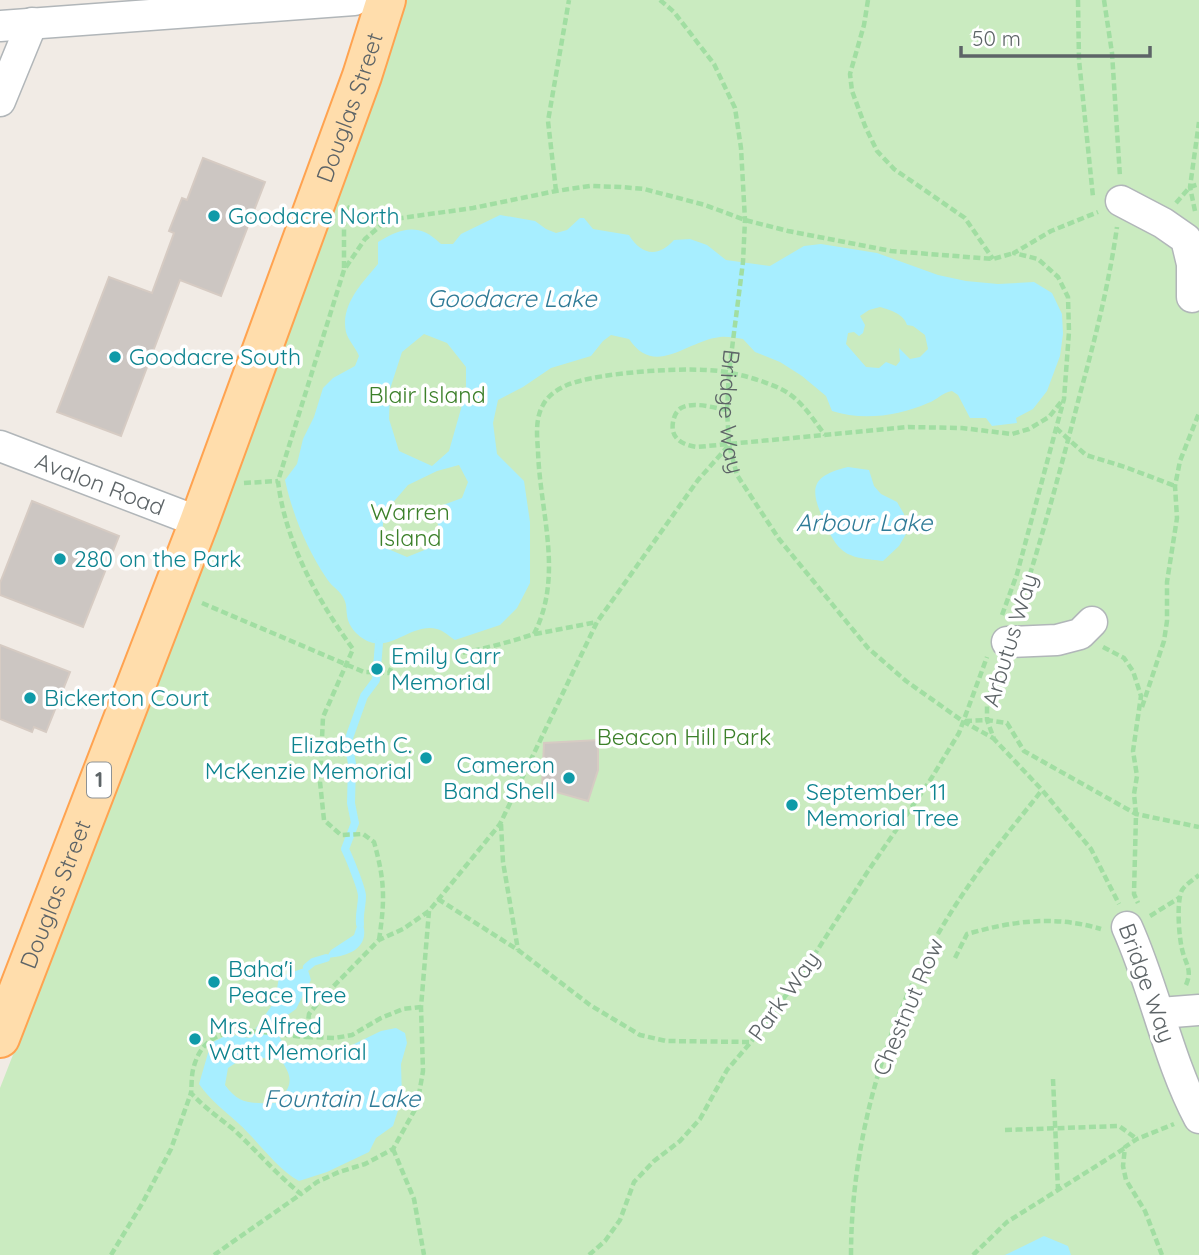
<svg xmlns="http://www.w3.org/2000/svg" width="1199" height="1255" font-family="Quicksand,sans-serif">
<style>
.green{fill:#caebc0}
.water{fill:#a7eeff;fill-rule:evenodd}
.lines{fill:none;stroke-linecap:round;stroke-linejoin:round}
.stream{stroke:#a7eeff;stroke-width:8}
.building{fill:#ccc6c2;stroke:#d6cbc3;stroke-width:2}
.minor-casing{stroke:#b1b6b9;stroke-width:33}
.major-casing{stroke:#ffa350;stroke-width:42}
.path{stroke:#a1dea2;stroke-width:4.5;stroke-dasharray:7 3.5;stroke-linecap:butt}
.minor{stroke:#fff;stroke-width:30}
.major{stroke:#ffddac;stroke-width:38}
.culture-dot{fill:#0f9aa8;stroke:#fff;stroke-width:2.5}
.labels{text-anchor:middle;stroke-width:7;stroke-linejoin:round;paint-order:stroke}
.shield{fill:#fff;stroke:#8e9295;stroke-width:2}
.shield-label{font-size:21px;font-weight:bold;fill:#5d6467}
.street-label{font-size:23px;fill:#5d6467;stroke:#fff}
.culture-label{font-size:23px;fill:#0d838f;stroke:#fff;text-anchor:start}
.park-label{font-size:23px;fill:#3c802a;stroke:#fff}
.water-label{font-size:24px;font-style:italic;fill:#2f7b97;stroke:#fff}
</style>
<rect width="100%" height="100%" fill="#f1ebe5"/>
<!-- green -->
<path class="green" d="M401,0H1199V1255H0V1088L36,996Z"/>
<!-- water -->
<path class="water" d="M500,215L535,221L546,229L556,233L567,230L580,218H584L593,229L629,235C641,255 658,258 674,240L690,239L707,245L726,260L770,266L804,246L821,244L877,253L938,275L966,281L998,284L1034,282L1052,293L1062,314L1063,334L1060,356L1047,391L1033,409L1016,418L1017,423L992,426L986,418H970L958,395L952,391C943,392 937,400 928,403C899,416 862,421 832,411L826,396L802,376L780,362L755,352L743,339C736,338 727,336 720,337C686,341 655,378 629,339L611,335L603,341L591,356L551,368L523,387L498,400L493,423L497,454L524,481L530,522V583L517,608L500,625L455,640C450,637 443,630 437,629C412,623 394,650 370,642C359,638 348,627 347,615C346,609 347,605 344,599C341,591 332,587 327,579C307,549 293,516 285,480L297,464L303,439L314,417L323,388L333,378L355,366L359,356C356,348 348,340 346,332C340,305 363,282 378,264V242C401,228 419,222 441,244H453L461,234ZM880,307C890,310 904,314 907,325L913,326L925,335L928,349L920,357L910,359L899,348L900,361L896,366L886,362L879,368L866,367L846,344L848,333L854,332L859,336L863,333L865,325L860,316L869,310ZM424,334L447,343L466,367V391L449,451L432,466L399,451L389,419L390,389L402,352ZM459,465L468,482L462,498L435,508L439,531L432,547L407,557L381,546L384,513L408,485L437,471Z
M848,467L869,470L874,486L881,494L897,502L904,514L906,534L899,546L883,561C869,559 851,559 841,549C834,543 827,529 824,521C809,488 811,476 848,467Z
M358,923L363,924C370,949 347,957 326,958L331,950L354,935Z
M307,967L311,980L296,1009L278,1022L277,1032L288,1053L305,1047L327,1049L350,1046L381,1031L396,1028L405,1033L407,1043L401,1064L402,1098L393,1126L376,1138L369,1152L327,1172L299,1181C276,1168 259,1142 238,1123C224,1110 210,1100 199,1084L211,1043L229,1034L249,1038L275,1001L279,977ZM262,1058L281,1060C294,1079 292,1086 277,1103C253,1103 240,1106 225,1085L228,1068L240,1060Z
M1044,1236L1068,1246L1071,1255H1005Z"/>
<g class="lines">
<!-- stream -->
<path class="stream" d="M360,924C359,913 362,906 362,896C362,889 349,857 345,849L355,823L351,803L352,764L348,741L364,696L376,680L379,643
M307,967L313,962L326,958"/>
</g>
<!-- building -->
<path class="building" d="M203,158L265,182L221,296L180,280L121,436L57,412L109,277L152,293L174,233L169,231L182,198L187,200Z
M32,501L119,536L83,627L0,595V583Z
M0,645L70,672L46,732L34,727L32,732L0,719Z
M598,740V770L588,801L542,788L544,743Z"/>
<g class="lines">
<!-- minor casing -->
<g class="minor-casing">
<g id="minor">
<path d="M0,26L354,0"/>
<path d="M0,101L32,23"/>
<path d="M1121,201L1163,223L1186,239L1192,264V297"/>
<path id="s2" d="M0,446L199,522"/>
<path d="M1007,642L1057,640L1080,634L1092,622"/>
<path d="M1127,927C1155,989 1168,1060 1199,1118"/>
<path d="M1160,1013L1199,1010"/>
</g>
</g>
<!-- major casing -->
<g class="major-casing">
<g id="major">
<path id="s3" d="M0,1038L199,522L362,76L386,0"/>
</g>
</g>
<!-- path -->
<g class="path">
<path id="s1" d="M660,0L674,12L714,64L735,108L741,148L745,220L743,262L729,372L727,410L729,445L737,475L779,539L868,648L906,681L964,722L993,738"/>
<path d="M868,0L864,25L850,74L852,91L865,126L877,151L894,169L965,218L993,259"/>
<path d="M1078,0L1079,60L1093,197"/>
<path d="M1104,0L1112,53L1120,177"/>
<path d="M556,191L548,121L569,0"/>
<path d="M1176,203L1190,187L1199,184"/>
<path d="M347,207L365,217L387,220L473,208L556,191L590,186L621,187L644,189L705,205L745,220L788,231L891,251L993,259L1014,253"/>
<path d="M1195,211L1190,187L1199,122"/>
<path d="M344,219V270"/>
<path d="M727,410C714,408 694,401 681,408C676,411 674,417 673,422C670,439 683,445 697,447L908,427L962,428L1012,434L1029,429L1049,417L1061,402"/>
<path d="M1056,428L1086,455L1125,467L1175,486"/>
<path d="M244,483L278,481"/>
<path d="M202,603L364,672L389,673L394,661C446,658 485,650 534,634C564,575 540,514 538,451C537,436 535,419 543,405C548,395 558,389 567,385C598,372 698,365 731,373C747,376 766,382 781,389C801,399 812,418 825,435"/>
<path d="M1002,615L1017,574L1064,399L1069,332L1068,297L1058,277L1038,259L1014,253L1051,231L1098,212"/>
<path d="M1017,615C1041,542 1061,468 1080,394C1095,339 1109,284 1117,227"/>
<path d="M535,634L597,622"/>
<path d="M1103,647L1124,658L1133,671L1141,696L1133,751L1137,776L1134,794L1136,814L1134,894L1138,903"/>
<path d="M998,666L987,705V720L994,739L1042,790L1091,849L1119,904"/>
<path d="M1142,707L1164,641L1167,621V582L1177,518L1175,486L1180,461L1199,413"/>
<path d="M965,721L987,720L1007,723L1024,751L1136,814L1199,827"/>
<path d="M501,824L503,862L518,950"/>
<path d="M438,899L518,950L590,1005L640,1035L666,1041L751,1042"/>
<path d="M429,911L421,1007L423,1071L417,1106L393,1149L365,1164L339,1172L317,1182L301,1194C276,1174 256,1150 233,1129C218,1117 204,1107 191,1093C192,1085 191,1075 194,1066C209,1014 266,1035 306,1037L309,1014L322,998L379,940L403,929L429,911L500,824L597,622L698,480L729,445"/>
<path d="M1150,916L1179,898"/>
<path d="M379,940C385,900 385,881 374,842L363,834L341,835L324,820L320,782L323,717L353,649C318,601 285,542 278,481L344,270L365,239L387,220"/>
<path d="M955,958L967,934C1013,921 1054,915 1101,929"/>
<path d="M1186,985C1192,971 1187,966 1183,953C1179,940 1176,902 1182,890C1186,884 1193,880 1199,875"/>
<path d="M306,1037L335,1038L352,1035L381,1018L403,1009L421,1007"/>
<path d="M1053,1079L1058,1190"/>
<path d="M1005,1130L1119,1126L1137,1139"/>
<path d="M393,1149L414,1199L424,1255"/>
<path d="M111,1255L143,1202L171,1149L191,1093"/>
<path d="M214,1255L301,1194"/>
<path d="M589,1255L605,1241L620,1220L634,1182L654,1161L680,1141L700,1119L727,1070L751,1042L804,971L868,871L929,782L959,733L987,657"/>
<path d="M851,1255C851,1127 894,993 967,888C990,854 1017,822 1042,790"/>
<path d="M973,1255L1007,1222L1125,1148"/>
<path d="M1162,1255L1145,1211L1126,1180L1123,1166L1125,1147L1137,1139L1174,1124"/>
</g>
<!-- minor -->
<use href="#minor" class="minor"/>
<!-- major -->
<use href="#major" class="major"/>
</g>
<!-- markers -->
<g class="culture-dot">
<circle cx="214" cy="216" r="7"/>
<circle cx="115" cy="357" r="7"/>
<circle cx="60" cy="559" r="7"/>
<circle cx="377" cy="669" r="7"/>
<circle cx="30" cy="698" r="7"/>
<circle cx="426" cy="758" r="7"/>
<circle cx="569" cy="778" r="7"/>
<circle cx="792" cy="805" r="7"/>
<circle cx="214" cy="982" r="7"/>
<circle cx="195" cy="1039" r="7"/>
</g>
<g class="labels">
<!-- shield labels -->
<rect class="shield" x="87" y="762.5" width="24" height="35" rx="5"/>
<g class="shield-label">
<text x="99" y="787">1</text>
</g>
<!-- street labels -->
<g class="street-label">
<text dy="8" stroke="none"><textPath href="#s3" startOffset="994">Douglas Street</textPath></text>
<text dy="8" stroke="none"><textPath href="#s1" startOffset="438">Bridge Way</textPath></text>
<text dy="8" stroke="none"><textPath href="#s2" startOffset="107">Avalon Road</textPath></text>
<text transform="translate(1010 640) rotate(-73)" y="8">Arbutus Way</text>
<text dy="8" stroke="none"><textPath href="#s3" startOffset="154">Douglas Street</textPath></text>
<text transform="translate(1147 983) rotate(70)" y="8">Bridge Way</text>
<text transform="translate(784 996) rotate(-54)" y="8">Park Way</text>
<text transform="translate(908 1007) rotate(-67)" y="8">Chestnut Row</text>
</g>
<!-- culture labels -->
<g class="culture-label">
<text x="228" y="224">Goodacre North</text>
<text x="129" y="365">Goodacre South</text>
<text x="74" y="567">280 on the Park</text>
<text x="391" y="664">Emily Carr<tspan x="391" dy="26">Memorial</tspan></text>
<text x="44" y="706">Bickerton Court</text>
<text x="412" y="753" text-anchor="end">Elizabeth C.<tspan x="412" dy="26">McKenzie Memorial</tspan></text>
<text x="555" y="773" text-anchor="end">Cameron<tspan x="555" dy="26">Band Shell</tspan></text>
<text x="806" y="800">September 11<tspan x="806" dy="26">Memorial Tree</tspan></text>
<text x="228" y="977">Baha'i<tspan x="228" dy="26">Peace Tree</tspan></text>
<text x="209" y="1034">Mrs. Alfred<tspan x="209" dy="26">Watt Memorial</tspan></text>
</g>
<!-- park labels -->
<g class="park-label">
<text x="427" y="403">Blair Island</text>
<text x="410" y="520">Warren<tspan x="410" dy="26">Island</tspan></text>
<text x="684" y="745">Beacon Hill Park</text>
</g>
<!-- water labels -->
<g class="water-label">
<text x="512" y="307">Goodacre Lake</text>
<text x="864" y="531">Arbour Lake</text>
<text x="342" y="1107">Fountain Lake</text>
</g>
</g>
<!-- scale -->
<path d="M961 46v10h189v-10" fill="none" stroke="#5d6467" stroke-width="3.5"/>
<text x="972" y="46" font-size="21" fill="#5d6467" stroke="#ffffff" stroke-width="5" paint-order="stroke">50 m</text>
</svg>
